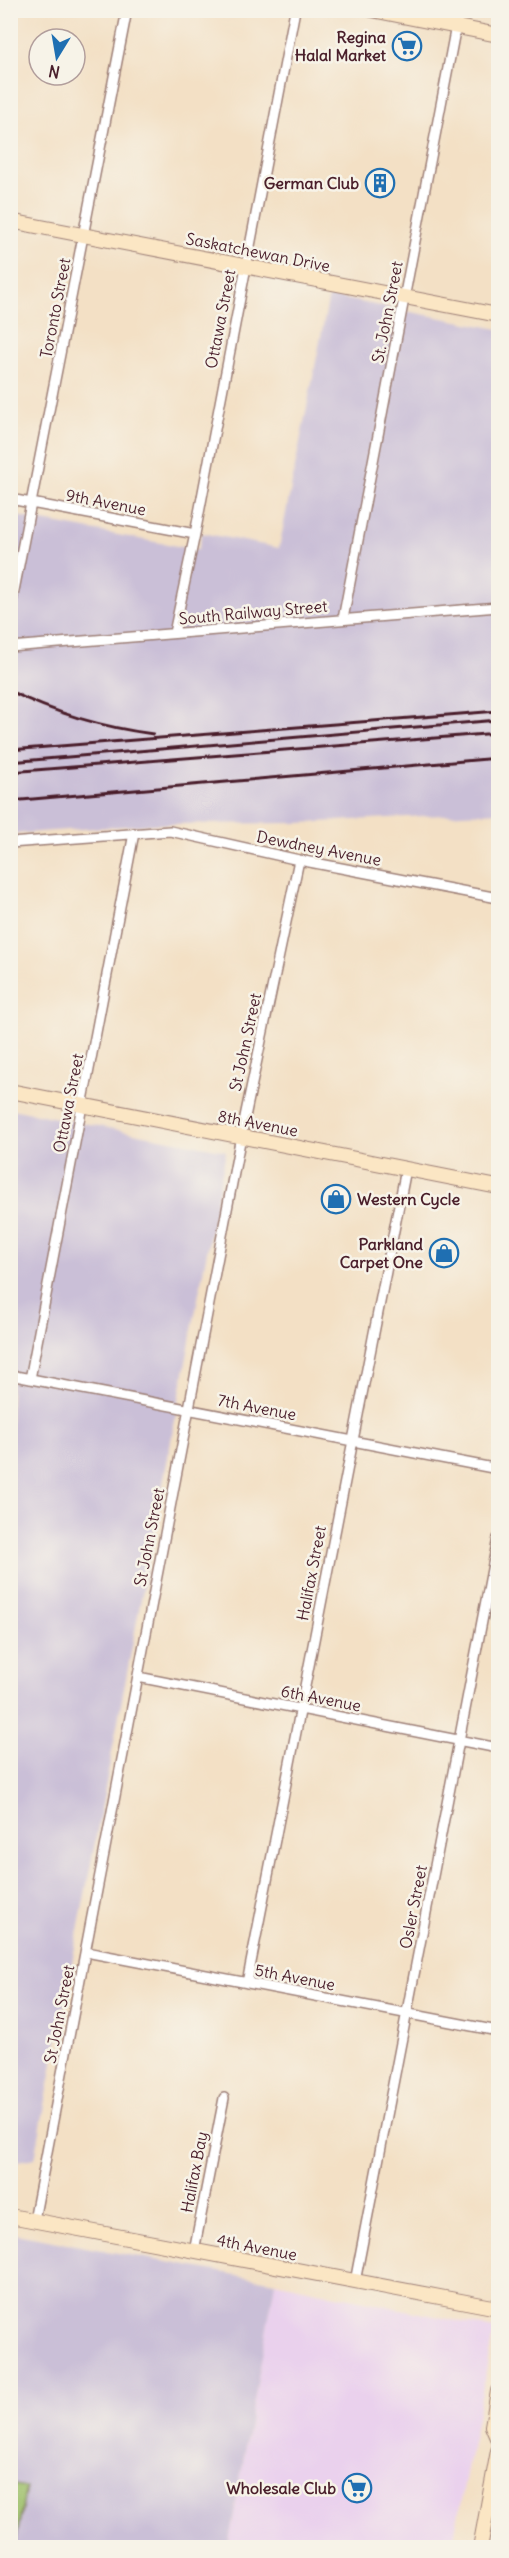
<svg xmlns="http://www.w3.org/2000/svg" width="509" height="2558" font-family="Delius,sans-serif">
<style>
.built{fill:#ead1ed}
.industrial{fill:#cabfd7}
.green{fill:#9dc06a;stroke:#74704a;stroke-width:1.5}
.lines{fill:none;stroke-linecap:round;stroke-linejoin:round}
.street-casing{stroke:#9e8078;stroke-width:12}
.secondary-casing{stroke:#9e8078;stroke-width:16}
.street{stroke:#fff;stroke-width:9}
.secondary{stroke:#fbe6c4;stroke-width:14}
.rail{stroke:#4a1f2b;stroke-width:3}
.labels{text-anchor:middle;stroke-width:5;stroke-linejoin:round;paint-order:stroke}
.poi-label{font-size:16px;font-weight:bold;fill:#4a1f2b;stroke:#f7f3e8;text-anchor:end}
.street-label{font-size:16px;fill:#4a1f2b;stroke:#f7f3e8}
</style>
<rect width="100%" height="100%" fill="#f7f3e8"/>
<filter id="ink" filterUnits="userSpaceOnUse"><feTurbulence type="fractalNoise" baseFrequency=".0167" numOctaves="2"/><feDisplacementMap in="SourceGraphic" scale="12" xChannelSelector="R" yChannelSelector="G"/><feConvolveMatrix kernelMatrix="1 2 1 2 8 2 1 2 1" color-interpolation-filters="sRGB"/></filter>
<filter id="wash" filterUnits="userSpaceOnUse"><feTurbulence type="fractalNoise" baseFrequency=".008" numOctaves="4" result="noise"/><feDisplacementMap in="SourceGraphic" scale="24" xChannelSelector="R" yChannelSelector="G"/><feGaussianBlur stdDeviation="1.35" result="paint"/><feColorMatrix in="noise" values="0 0 0 0 0 0 0 0 0 0 0 0 0 0 0 0 0 1.4 0 .05"/><feComposite in="paint" operator="in"/></filter>
<g filter="url(#wash)">
<rect width="100%" height="100%" fill="#f3e0c5"/>
<!-- built -->
<path class="built" d="M275,2282L494,2329L452,2547L228,2548Z"/>
<!-- industrial -->
<path class="industrial" d="M329,296L498,329V812L300,823L155,824L11,834V515L198,550L202,533L279,548Z
M11,1109L226,1151L35,2158L11,2162Z
M10,2233L275,2282L228,2547H15L26,2487L11,2484Z"/>
<!-- green -->
<path class="green" d="M10,2484L26,2487L15,2547H11Z"/>
</g>
<g filter="url(#ink)">
<g class="lines">
<!-- street casing -->
<g class="street-casing">
<path id="street" d="M10,499L195,534
M10,611L127,10
M343,619L459,10
M174,633L195,534L295,10
M10,647L498,607
M10,843L170,831L299,860L498,898
M10,1375L498,1469
M30,1379L134,833
M138,1677L498,1748
M86,1952L498,2031
M247,1983L406,1169
M34,2220L241,1136L299,860
M194,2251L224,2098
M355,2282L498,1538"/>
</g>
<!-- secondary casing -->
<g class="secondary-casing">
<path id="secondary" d="M372,10L498,35
M10,221L498,315
M10,1091L498,1187
M10,2216L498,2308
M498,2391L492,2426L498,2440
M480,2548L498,2451"/>
</g>
<!-- street -->
<use href="#street" class="street"/>
<!-- secondary -->
<use href="#secondary" class="secondary"/>
<!-- rail -->
<path class="rail" d="M10,691C56,714 102,727 153,734
M10,750L498,711
M10,762L498,720
M10,772L498,733
M10,801L498,758"/>
</g>
</g>
<!-- icons -->
<defs>
<g id="supermarket-ring" transform="scale(1.5)"><circle r="9.5" fill="#f7f3e8" stroke="#1f6fb2" stroke-width="1.5"/><path d="M-6-5.5h2.5l.6 2H6L4.5 2H-2.5L-4.4-4H-6ZM-1.5 3.2a1.3 1.3 0 1 0 .1 0ZM3 3.2a1.3 1.3 0 1 0 .1 0Z" fill="#1f6fb2"/></g>
<g id="building-ring" transform="scale(1.5)"><circle r="9.5" fill="#f7f3e8" stroke="#1f6fb2" stroke-width="1.5"/><path d="M-4-6H4V6H1V3H-1V6H-4ZM-2.5-4.3h1.7v1.8h-1.7ZM.8-4.3h1.7v1.8H.8ZM-2.5-1h1.7V.8h-1.7ZM.8-1h1.7V.8H.8Z" fill="#1f6fb2"/></g>
<g id="shop-ring" transform="scale(1.5)"><circle r="9.5" fill="#f7f3e8" stroke="#1f6fb2" stroke-width="1.5"/><path d="M-5-2.5h2.3a2.7 3.5 0 0 1 5.4 0H5L5.5 6h-11ZM-1.5-2.5h3a1.5 2.3 0 0 0-3 0Z" fill="#1f6fb2"/></g>
</defs>
<g fill-rule="evenodd">
<use href="#supermarket-ring" x="407" y="46"/>
<use href="#building-ring" x="380" y="183"/>
<use href="#shop-ring" x="336" y="1199"/>
<use href="#shop-ring" x="444" y="1253"/>
<use href="#supermarket-ring" x="357" y="2488"/>
</g>
<g class="labels">
<!-- poi labels -->
<g class="poi-label">
<text x="386" y="43">Regina<tspan x="386" dy="18">Halal Market</tspan></text>
<text x="359" y="189">German Club</text>
<text x="357" y="1205" text-anchor="start">Western Cycle</text>
<text x="423" y="1250">Parkland<tspan x="423" dy="18">Carpet One</tspan></text>
<text x="336" y="2494">Wholesale Club</text>
</g>
<!-- street labels -->
<g class="street-label">
<text transform="translate(258 252) rotate(11)" y="6">Saskatchewan Drive</text>
<text transform="translate(55 308) rotate(-79)" y="6">Toronto Street</text>
<text transform="translate(387 312) rotate(-79)" y="6">St. John Street</text>
<text transform="translate(220 319) rotate(-79)" y="6">Ottawa Street</text>
<text transform="translate(106 502) rotate(11)" y="6">9th Avenue</text>
<text transform="translate(253 612) rotate(-5)" y="6">South Railway Street</text>
<text transform="translate(319 848) rotate(11)" y="6">Dewdney Avenue</text>
<text transform="translate(245 1042) rotate(-78)" y="6">St John Street</text>
<text transform="translate(68 1103) rotate(-79)" y="6">Ottawa Street</text>
<text transform="translate(258 1123) rotate(11)" y="6">8th Avenue</text>
<text transform="translate(257 1407) rotate(11)" y="6">7th Avenue</text>
<text transform="translate(149 1537) rotate(-79)" y="6">St John Street</text>
<text transform="translate(311 1573) rotate(-79)" y="6">Halifax Street</text>
<text transform="translate(321 1698) rotate(11)" y="6">6th Avenue</text>
<text transform="translate(413 1907) rotate(-79)" y="6">Osler Street</text>
<text transform="translate(295 1977) rotate(11)" y="6">5th Avenue</text>
<text transform="translate(59 2014) rotate(-79)" y="6">St John Street</text>
<text transform="translate(194 2172) rotate(-79)" y="6">Halifax Bay</text>
<text transform="translate(257 2247) rotate(11)" y="6">4th Avenue</text>
</g>
</g>
<!-- margin -->
<rect width="509" height="2558" fill="none" stroke="#f7f3e8" stroke-width="36"/>
<!-- north arrow -->
<g transform="translate(57 57) rotate(191)"><circle r="28" fill="#f7f3e8" stroke="#b29e9c" stroke-width="1.5"/>
<path d="M0-4.5L10 22L0 15L-10 22Z" fill="#1f6fb2"/>
<text y="-9" font-size="16" font-weight="bold" text-anchor="middle" fill="#4a1f2b">N</text>
</g>
</svg>
